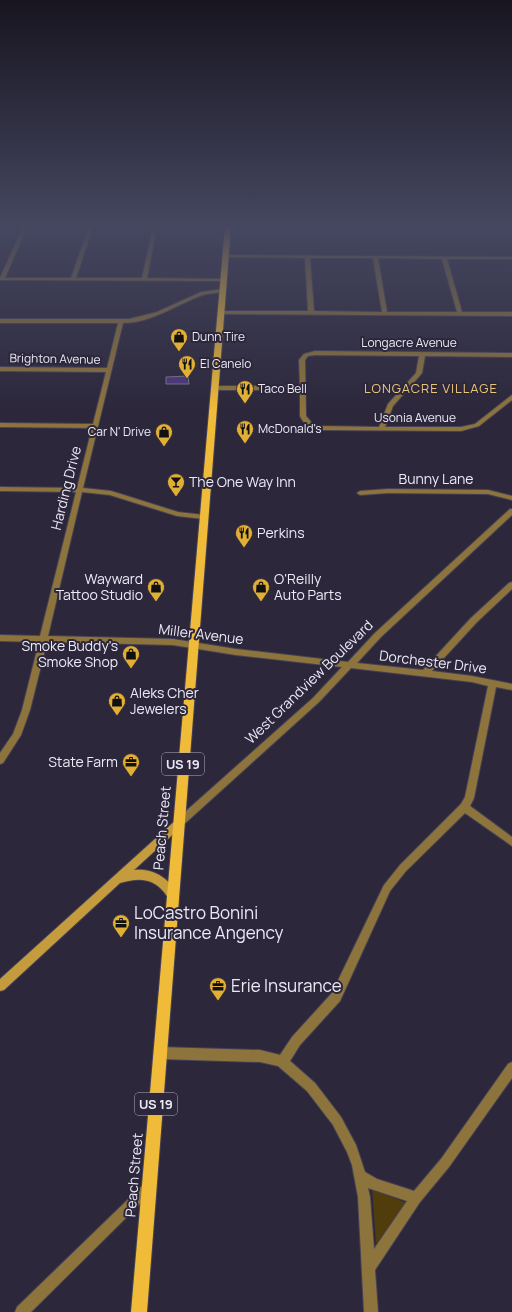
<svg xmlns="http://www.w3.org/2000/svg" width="512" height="1312" font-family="Manrope,sans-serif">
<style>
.green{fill:#513d0b}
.building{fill:#4d367e;stroke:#7c778e}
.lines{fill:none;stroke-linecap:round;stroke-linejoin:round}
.street-casing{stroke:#474255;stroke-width:2}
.secondary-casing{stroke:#474255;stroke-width:2}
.primary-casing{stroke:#474255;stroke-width:2}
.street{fill:#8d743c;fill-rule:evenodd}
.secondary{fill:#c59c3d;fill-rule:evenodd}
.primary{fill:#f0bb39;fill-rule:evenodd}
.labels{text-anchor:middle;stroke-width:4;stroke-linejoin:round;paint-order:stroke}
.far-poi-label{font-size:12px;fill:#eceaf7;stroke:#2c273b;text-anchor:start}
.far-street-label{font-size:12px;fill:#eceaf7;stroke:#2c273b}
.far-neighbourhood-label{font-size:13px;letter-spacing:1px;fill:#e9c67d;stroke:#2c273b}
.shield{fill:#2c273b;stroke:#b2b0bf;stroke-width:1}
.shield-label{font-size:13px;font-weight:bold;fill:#eceaf7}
.street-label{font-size:14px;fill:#eceaf7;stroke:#2c273b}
.poi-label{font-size:14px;fill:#eceaf7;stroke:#2c273b;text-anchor:start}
.near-poi-label{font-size:17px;fill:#eceaf7;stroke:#2c273b;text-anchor:start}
</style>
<rect width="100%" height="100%" fill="#2c273b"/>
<!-- green -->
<path class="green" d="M372,1188L406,1203L384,1238L376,1243Z"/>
<!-- building -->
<path class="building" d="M188,376L189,384H166V377Z"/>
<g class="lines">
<!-- street casing -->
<g class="street-casing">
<path id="street" d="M23,227H27L5,278H71L89,227H93L76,278H142L153,227H157L147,278L223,279L225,280L223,281L0,280V278Z
M224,255L512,257V259H447L462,312H512V316L221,314L219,313V311H308L305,258L226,257H224ZM310,258H373L382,312L314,311ZM378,258L442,259L457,312H387Z
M223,289L226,291L225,292C218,293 210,293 203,295C177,304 152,323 123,323L83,488L111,491L178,512L204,515L207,517L204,519L177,516L110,495L82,492L48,636L173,639L236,649L348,662L375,633L510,509H512V515L381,637L357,663L423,670L471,618L509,583L512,582V589L477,622L432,671L472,676L512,684V690L496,687L474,798L470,806L512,837V846L465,813L406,871L390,891L340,1001L300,1045L290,1061L315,1083L341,1117L356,1145L365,1172L377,1179L414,1191L441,1159L508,1064L512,1062V1078L449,1167L420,1202L375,1270L378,1312H364L358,1197L352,1165L347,1152L333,1125L307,1091L278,1066L260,1062L160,1059L156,1057L154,1053L156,1049L160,1047L260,1050L280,1055L292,1037L332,993L384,885L400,865L461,804L465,797L488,686L472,682L351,668L319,702L182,826L179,827L176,826L174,823L176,820L313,698L342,667L236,655L173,645L47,642L30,710L21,735L3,763L0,764V753L13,734L22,710L39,642L0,641V635L40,636L76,492L0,491V487L77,488L92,428L0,427V423L93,424L106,372L0,371V367L107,368L118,323H0V319H129L157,312L201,292ZM368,1188L407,1201L374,1249L370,1197Z
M315,351L512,353V357L425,356L422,373L393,406L385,427H461L475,424L512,395V400L479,426L461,431L320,430C310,428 304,425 300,416V390H215L212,388L215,386H300L299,360L304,354ZM315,355L419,356L416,373L388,404L379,427L320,426L312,423L306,416L305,360L308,356Z
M388,489L488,490L512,496V500L488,494L388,493L360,495L357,493L360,491Z
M148,1182L152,1184L154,1188L152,1192L31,1312H15L17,1307L144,1184Z"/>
</g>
<!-- secondary casing -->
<g class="secondary-casing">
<path id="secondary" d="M179,819L182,820L184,823L182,826L134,870C153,868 170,878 178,896L177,899L173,901C168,899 167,896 164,892C152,877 137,878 120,883L4,990L0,991V979L176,820Z"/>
</g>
<!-- primary casing -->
<g class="primary-casing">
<path id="primary" d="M225,227H231L147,1312H131Z"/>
</g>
<!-- street -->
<use href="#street" class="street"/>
<!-- secondary -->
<use href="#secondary" class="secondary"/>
<!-- primary -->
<use href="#primary" class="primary"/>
</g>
<!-- sky -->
<linearGradient id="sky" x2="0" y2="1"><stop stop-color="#181520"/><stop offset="0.55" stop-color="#454760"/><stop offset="1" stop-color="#454760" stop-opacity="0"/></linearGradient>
<rect width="512" height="411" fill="url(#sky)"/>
<!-- icons -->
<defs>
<g id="shop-pin" transform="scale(0.9)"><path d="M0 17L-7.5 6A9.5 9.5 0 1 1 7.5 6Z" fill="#e1af34" stroke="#2c273b"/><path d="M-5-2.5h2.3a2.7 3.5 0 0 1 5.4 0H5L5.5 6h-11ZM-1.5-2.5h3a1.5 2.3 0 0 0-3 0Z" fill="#111"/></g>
<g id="restaurant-pin" transform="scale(0.9)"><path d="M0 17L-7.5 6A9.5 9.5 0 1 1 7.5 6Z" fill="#e1af34" stroke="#2c273b"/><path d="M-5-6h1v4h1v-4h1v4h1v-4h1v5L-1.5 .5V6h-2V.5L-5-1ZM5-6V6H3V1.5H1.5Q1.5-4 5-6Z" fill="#111"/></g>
<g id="bar-pin" transform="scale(0.9)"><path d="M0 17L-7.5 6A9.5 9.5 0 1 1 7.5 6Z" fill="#e1af34" stroke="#2c273b"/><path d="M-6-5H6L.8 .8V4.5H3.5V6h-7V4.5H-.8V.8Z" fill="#111"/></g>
<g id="office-pin" transform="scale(0.9)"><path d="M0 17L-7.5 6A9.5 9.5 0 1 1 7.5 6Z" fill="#e1af34" stroke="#2c273b"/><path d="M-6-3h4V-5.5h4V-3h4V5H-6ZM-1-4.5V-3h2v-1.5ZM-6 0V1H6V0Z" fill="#111"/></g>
</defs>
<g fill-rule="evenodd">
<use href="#shop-pin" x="179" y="337"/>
<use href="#restaurant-pin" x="187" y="364"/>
<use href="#restaurant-pin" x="245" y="389"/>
<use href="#restaurant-pin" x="245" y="429"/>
<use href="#shop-pin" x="164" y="432"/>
<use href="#bar-pin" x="176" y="482"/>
<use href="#restaurant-pin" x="244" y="533"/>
<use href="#shop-pin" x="156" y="587"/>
<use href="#shop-pin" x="261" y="587"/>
<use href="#shop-pin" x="131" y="654"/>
<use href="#shop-pin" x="117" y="701"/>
<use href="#office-pin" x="131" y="762"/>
<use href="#office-pin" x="121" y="923"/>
<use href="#office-pin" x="218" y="986"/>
</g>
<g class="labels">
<!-- far-poi labels -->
<g class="far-poi-label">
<text x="192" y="341">Dunn Tire</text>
<text x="200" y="368">El Canelo</text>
<text x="258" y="393">Taco Bell</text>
<text x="258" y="433">McDonald's</text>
<text x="151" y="436" text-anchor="end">Car N' Drive</text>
</g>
<!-- far-street labels -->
<g class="far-street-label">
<text x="409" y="347">Longacre Avenue</text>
<text transform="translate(55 359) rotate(1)" y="4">Brighton Avenue</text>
<text x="415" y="422">Usonia Avenue</text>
</g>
<!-- far-neighbourhood labels -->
<g class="far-neighbourhood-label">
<text x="431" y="393">LONGACRE VILLAGE</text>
</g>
<!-- shield labels -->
<g class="shield">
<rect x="162" y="753" width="42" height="22" rx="3"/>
<rect x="135" y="1093" width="42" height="22" rx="3"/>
</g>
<g class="shield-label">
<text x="183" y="769">US 19</text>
<text x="156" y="1109">US 19</text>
</g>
<!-- street labels -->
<g class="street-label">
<text x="436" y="484">Bunny Lane</text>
<text transform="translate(66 488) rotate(-76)" y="5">Harding Drive</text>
<text transform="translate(201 634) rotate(7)" y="5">Miller Avenue</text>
<text transform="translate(433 662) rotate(7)" y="5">Dorchester Drive</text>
<text transform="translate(309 682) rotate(-44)" y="5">West Grandview Boulevard</text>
<text transform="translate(162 828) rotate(-85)" y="5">Peach Street</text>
<text transform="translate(134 1175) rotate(-85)" y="5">Peach Street</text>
</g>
<!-- poi labels -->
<g class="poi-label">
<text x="189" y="487">The One Way Inn</text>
<text x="257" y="538">Perkins</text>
<text x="143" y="584" text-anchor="end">Wayward<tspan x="143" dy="16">Tattoo Studio</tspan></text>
<text x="274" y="584">O'Reilly<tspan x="274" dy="16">Auto Parts</tspan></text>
<text x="118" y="651" text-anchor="end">Smoke Buddy's<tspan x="118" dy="16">Smoke Shop</tspan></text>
<text x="130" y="698">Aleks Cher<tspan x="130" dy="16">Jewelers</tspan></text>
<text x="118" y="767" text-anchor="end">State Farm</text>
</g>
<!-- near-poi labels -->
<g class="near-poi-label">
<text x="134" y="919">LoCastro Bonini<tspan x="134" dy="20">Insurance Angency</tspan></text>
<text x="231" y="992">Erie Insurance</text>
</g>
</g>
</svg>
